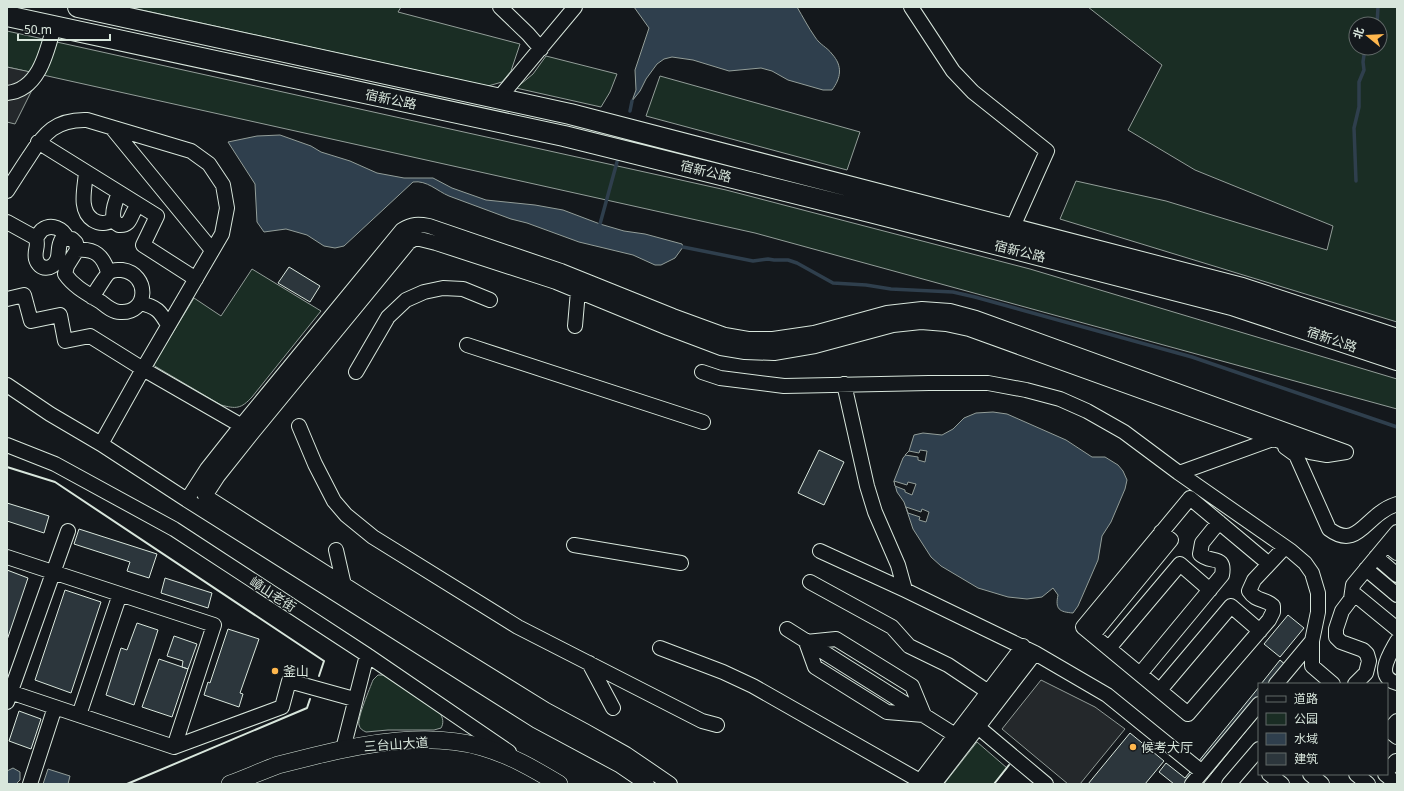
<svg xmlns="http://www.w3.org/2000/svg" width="1404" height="791" font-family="'Noto Sans','Noto Sans SC',sans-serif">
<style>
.green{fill:#1a2d24;stroke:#939e99;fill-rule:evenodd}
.parking{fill:#24282b;stroke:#939e99}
.water{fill:#2f3f4d;stroke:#939e99}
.pier{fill:#14181c;stroke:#939e99}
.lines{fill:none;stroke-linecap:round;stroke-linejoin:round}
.stream{stroke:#2f3f4d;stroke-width:3.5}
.building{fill:#2c363c;stroke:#d8e6dc}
.minor-casing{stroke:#d8e6dc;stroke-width:16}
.major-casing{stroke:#d8e6dc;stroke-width:18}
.highway-casing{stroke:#d8e6dc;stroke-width:22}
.minor{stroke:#14181c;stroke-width:14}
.major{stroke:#14181c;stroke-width:17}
.highway{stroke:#14181c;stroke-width:20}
.wall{stroke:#d8e6dc;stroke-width:2}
.poi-dot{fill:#ffb74d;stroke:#14181c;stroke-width:1.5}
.labels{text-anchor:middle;stroke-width:3;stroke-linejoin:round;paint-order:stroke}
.street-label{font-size:13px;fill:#d8e6dc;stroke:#14181c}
.poi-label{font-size:13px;fill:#d8e6dc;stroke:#14181c;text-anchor:start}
</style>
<rect width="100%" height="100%" fill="#14181c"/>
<!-- green -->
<path class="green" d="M128,7H401L398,12L520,44L511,71L502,82L488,86Z
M1088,7H1397V322L1060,219L1076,181L1166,201L1327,250L1333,226L1195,170L1128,130L1162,65ZM1356,24H1380V48H1356Z
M7,31L726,190L1030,269L1397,379V409L755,233L7,67Z
M546,56L617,74L610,92L601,107L516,88L533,74Z
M660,76L860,132L847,170L646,116Z
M252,269L321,311L252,397C241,409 236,409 221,405L153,365L194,298L221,316Z
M378,675H384L440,713C443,718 444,723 441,728L434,730H388L366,732C362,730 360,729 359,725C357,718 370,688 373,680Z
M977,742L1007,768L994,784H944Z"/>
<!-- parking -->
<path class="parking" d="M7,67L40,74L15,124L7,122Z
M1041,680L1095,707L1125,729L1080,784H1068L1002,729Z"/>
<!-- water -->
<path class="water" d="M634,7H797C803,17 808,27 815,37C820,45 827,47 832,54C843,66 841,78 832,90H823L788,80L772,71L761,68L729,71L693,60L672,57L664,59L657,64L646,79L640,91L632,101L636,90L635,70L649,28Z
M280,135L311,146L321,152L350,161L377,173L404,178H433L452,188L486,200L535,205L563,210L600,224L624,231L645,234L682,244L683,247L675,258L661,265H655L633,255L579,242L527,223L511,219L449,196C437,191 427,180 413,182L344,246L335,248L324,246L307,235L286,229L264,232L257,222L255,184L228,142L257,136Z
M993,412L1007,414L1066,440L1092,457H1105L1118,465L1123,471L1127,480L1125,489L1111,522L1102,536L1098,560L1078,606L1073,613C1059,612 1055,609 1058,595L1053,588L1042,597L1027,599L1008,597L978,588L941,566L931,557L913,529L904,502L897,492L894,481L903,458L909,451L914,435L923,433L942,435L953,429L964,418L976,413Z
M13,768L20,772V780L16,784H8L7,783V771Z
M48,769L70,776L68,784H43Z"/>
<!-- pier -->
<path class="pier" d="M920,450L927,451L925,462L918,460V457L905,455L909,451L919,453Z
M894,481L907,485L908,482L916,484L912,495L905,492V490L895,486Z
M906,507L921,512L922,509L929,512L926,522L919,520L920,517L908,513Z"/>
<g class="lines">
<!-- stream -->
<path class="stream" d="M1377,24L1378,7
M630,111L632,101
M1356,181L1354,128L1359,107V82L1364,70L1363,62L1365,48
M600,224L617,162
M683,247L753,261L768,259L774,260H788L797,263L833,283L866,285L891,289L953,292L975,297L1192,357L1397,427"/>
</g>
<!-- building -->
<path class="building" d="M289,267L320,286L310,302L278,283Z
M819,450L844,462L824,505L798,493Z
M7,503L49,516L44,533L7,521Z
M79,529L157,554L149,578L127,571L130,562L74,544Z
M7,570L28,578L7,640Z
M165,578L212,593L208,608L161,593Z
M65,590L101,602L71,693L35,680Z
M1288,615L1304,628L1280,657L1264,644Z
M137,623L158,630L134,705L106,695L121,648L127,650Z
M228,629L259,639L240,693L243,694L239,707L204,695L208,682L210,683Z
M174,636L197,644L188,669L182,667L183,661L167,656Z
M159,659L188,669L172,717L142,707Z
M1280,660L1294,672L1284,684H1261Z
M1259,687V715L1203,784H1174L1159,772L1166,763L1185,778Z
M19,711L41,719L31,749L9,741Z
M1130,733L1164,761L1145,784H1088Z"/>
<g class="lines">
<!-- minor casing -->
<g class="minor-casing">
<path id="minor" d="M500,7L528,34L541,49
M911,7L953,71L973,92L1047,151L1012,229
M7,93C39,90 47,52 54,26
M499,98L575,7
M112,128L212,250
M38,142L157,216L143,245L196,279
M86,172C85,188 78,210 93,220C101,225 106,223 114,220
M7,191C14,180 21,169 29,157C44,133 56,119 87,120L191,151L209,164L223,185L227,208L222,234L143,369L101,444
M119,193C116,200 111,212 114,220C115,222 117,224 119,225C133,226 129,213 139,205
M7,222L36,238C39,247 34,250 36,259C39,270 52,271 57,260C60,253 57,247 62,239H72L76,243L77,250L67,266L65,274C74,287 88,294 101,302C106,306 113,312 120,312C149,314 150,274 122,270C117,270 114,269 110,272C106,274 96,292 92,297
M36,238C38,235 40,232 42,230C52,223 63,229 67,238
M77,250C95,248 103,256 108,272
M7,299L24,295L31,321L60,315L65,341L90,336L143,369L249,430
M140,303C157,307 160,311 168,325
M575,326L578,291L581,283
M467,345L703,422
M356,372L388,317L406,300L424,292L443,288L463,289L490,300
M702,372L720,378L784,386L929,383H988L1026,390L1060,399L1087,411L1124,432L1179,473L1291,551L1305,563L1312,573L1318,593V612L1312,641V666L1333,684
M844,384L867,486L875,512L898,565L905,590
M7,385L50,414L101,444L187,500
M299,426L315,464L334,501L346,515L373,537L518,627L702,721L717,725
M7,445L55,464L174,529L367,655L509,752
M1285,447L1296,455L1329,529C1353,547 1362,526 1380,513C1385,509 1391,506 1397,504
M1179,473L1273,439L1274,436
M574,545L681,563
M1387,545L1397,553
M336,550L344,585
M820,551L905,590L1035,653L1107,695L1202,772
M7,557L214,625L174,747L10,692
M1376,557L1397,575
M1269,564L1190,498L1083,627L1188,714L1269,620L1273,612V606C1265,598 1256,602 1249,591L1254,580L1285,547
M1366,569L1397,595
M810,582L892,627L909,646L948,665L999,699
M1352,592L1397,629
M787,629L955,735L965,743
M1093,635L1171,540L1161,532
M836,639L912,686L924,715L887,712L815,667L806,642Z
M1397,641C1390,654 1374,677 1397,683
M660,648L723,672L753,686L920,781L924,784
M1109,648L1180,564L1210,590
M589,663L613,708
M1140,674L1222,575C1226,554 1210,564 1200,554L1202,543L1219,522
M1276,684L1312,641
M1355,684L1366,673L1369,661L1367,654L1363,650L1341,642L1336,637V629L1342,611L1351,599L1353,585L1397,532
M1160,690L1231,606L1260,631
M7,702L68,531
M79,715L120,594
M978,727L1046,784
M1387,729L1397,737
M1389,730L1397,721
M174,747L282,707L289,681L354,699
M343,749L367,655
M1387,771L1396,761
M1269,774L1282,784
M1310,774L1322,784
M1356,774L1368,784
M1385,774L1397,784
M30,784L55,707
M647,784L619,765L537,721L187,500L207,469L241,426L402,230C412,224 418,224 429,226L561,271L673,316L725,335L748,339H773L814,333L887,313L922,309L950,311L976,318L1346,452L1327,455L1310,452L969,329L946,324L921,322L893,325L815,346L774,353L745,352L721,348L668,328L556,282L436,243L416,238L409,242L253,432L218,476L205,496L370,601L546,710L585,731L626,754L670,784
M918,784L1023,646
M934,784L1035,653
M1192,784L1259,704
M1229,784L1259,749"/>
</g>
<!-- major casing -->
<g class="major-casing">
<path id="major" d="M230,784C246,778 262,771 278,765C290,762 302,759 314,756C366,743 429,732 482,747C510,755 534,769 559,784"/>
</g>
<!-- highway casing -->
<g class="highway-casing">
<path id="highway" d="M78,7L570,114L1242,288L1397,339
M7,16L564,136L874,213L1232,305L1397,360"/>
</g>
<!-- minor -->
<use href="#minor" class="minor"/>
<!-- major -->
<use href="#major" class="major"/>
<!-- highway -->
<use href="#highway" class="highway"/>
<!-- wall -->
<path class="wall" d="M7,467L55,482L324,661L319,676
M127,784L307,708L310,699
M994,784L1009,765"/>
</g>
<!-- markers -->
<g class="poi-dot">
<circle cx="275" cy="671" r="4"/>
<circle cx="1133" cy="747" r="4"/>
</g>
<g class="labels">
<!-- street labels -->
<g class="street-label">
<text transform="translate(391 99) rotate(12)" y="5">宿新公路</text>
<text transform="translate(706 171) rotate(14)" y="5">宿新公路</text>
<text transform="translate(1020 251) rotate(14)" y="5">宿新公路</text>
<text transform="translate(1332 339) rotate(19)" y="5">宿新公路</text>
<text transform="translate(273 594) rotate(33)" y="5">嶂山老街</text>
<text transform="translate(396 744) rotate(-4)" y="5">三台山大道</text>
</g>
<!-- poi labels -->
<g class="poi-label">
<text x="283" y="676">釜山</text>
<text x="1141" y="752">候考大厅</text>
</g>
</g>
<!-- border -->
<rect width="1404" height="791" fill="none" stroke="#d8e6dc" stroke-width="16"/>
<!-- legend -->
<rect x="1258" y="683" width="130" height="92" fill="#14181c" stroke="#626a69"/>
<rect x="1266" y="696" width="20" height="6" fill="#14181c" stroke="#626a69"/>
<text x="1294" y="703" font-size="12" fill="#d8e6dc">道路</text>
<rect x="1266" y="713" width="20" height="12" fill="#1a2d24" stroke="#626a69"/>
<text x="1294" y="723" font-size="12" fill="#d8e6dc">公园</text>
<rect x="1266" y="733" width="20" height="12" fill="#2f3f4d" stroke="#626a69"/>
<text x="1294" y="743" font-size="12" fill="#d8e6dc">水域</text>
<rect x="1266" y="753" width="20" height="12" fill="#2c363c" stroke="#626a69"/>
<text x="1294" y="763" font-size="12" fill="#d8e6dc">建筑</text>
<!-- north arrow -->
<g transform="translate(1368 36) rotate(288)"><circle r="19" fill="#14181c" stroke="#626a69"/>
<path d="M0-3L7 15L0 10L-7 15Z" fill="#ffb74d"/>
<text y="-6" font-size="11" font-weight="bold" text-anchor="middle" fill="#d8e6dc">北</text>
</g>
<!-- scale -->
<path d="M18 34v6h92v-6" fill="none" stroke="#d8e6dc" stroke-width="2"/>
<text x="24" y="34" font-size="12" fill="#d8e6dc" stroke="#14181c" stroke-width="3" paint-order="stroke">50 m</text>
</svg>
